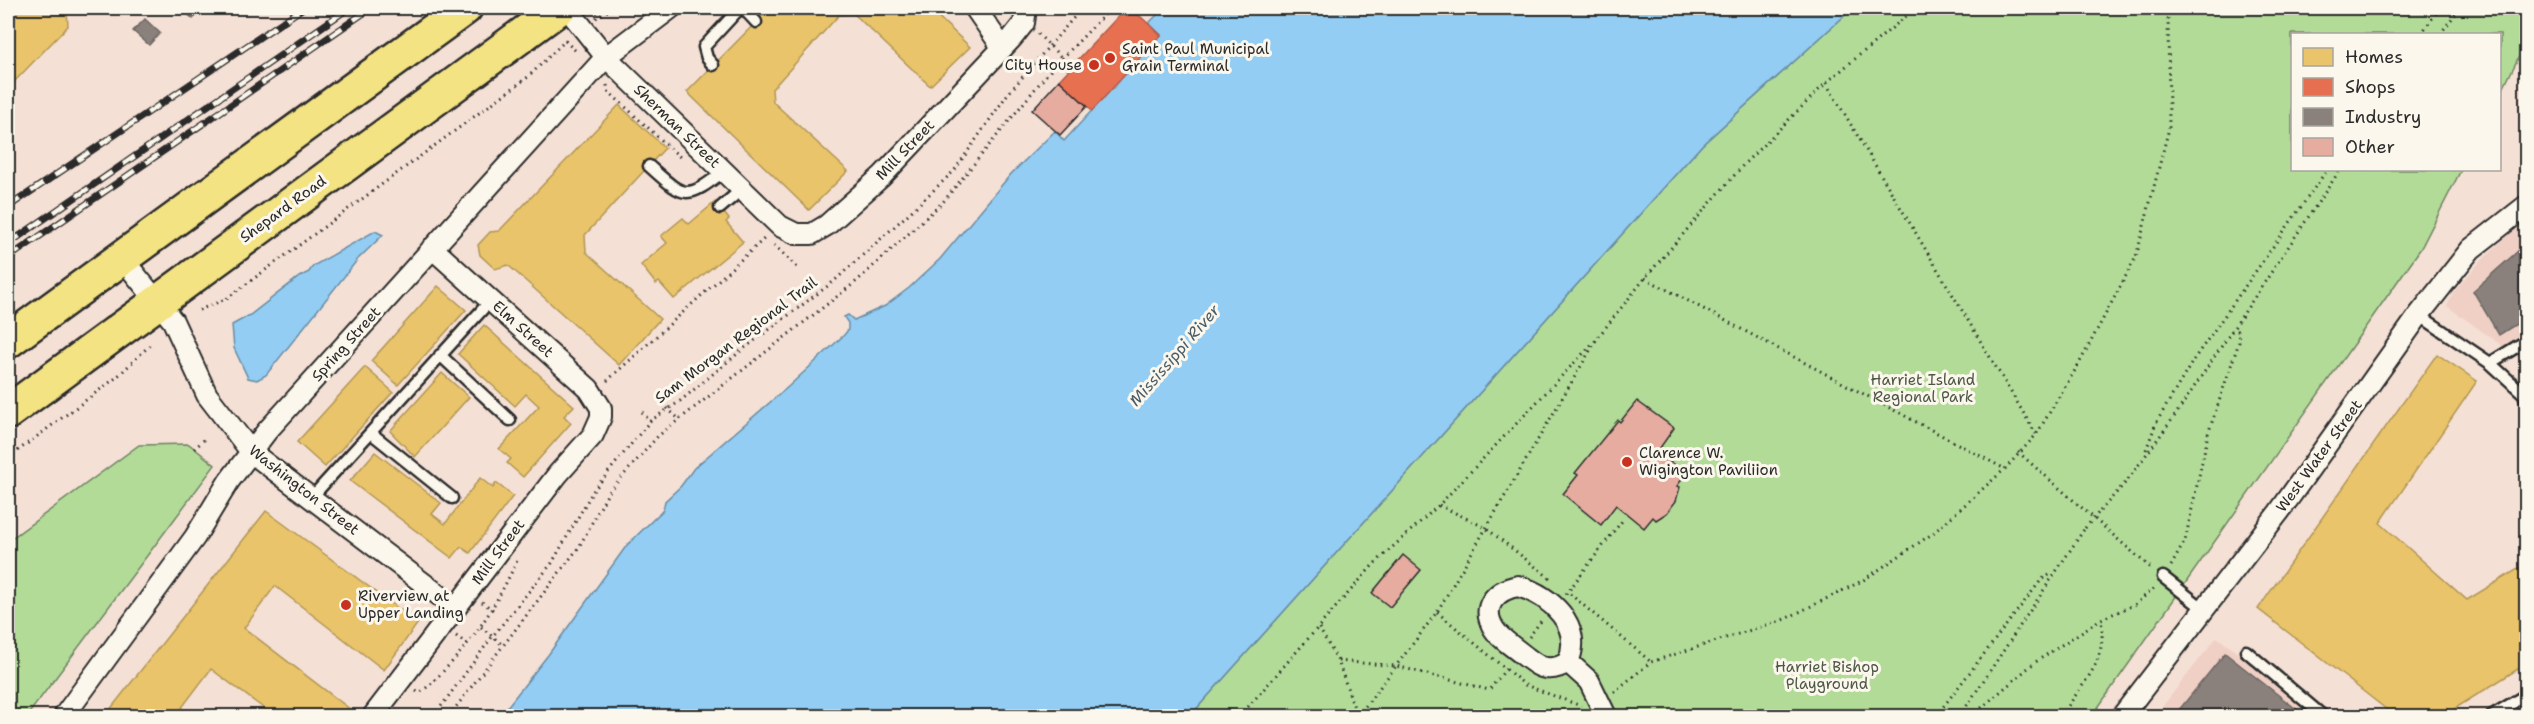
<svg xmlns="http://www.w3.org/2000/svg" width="2534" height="724" font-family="'Shantell Sans',sans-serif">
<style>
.built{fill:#f0d0c5}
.green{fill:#b2db98;stroke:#6e8362;stroke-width:1.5}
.water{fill:#93cdf3;stroke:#698ca3;stroke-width:1.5}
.homes{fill:#e9c46a;stroke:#b09657;stroke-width:1.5}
.shops{fill:#e76f51;stroke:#af5b46;stroke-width:1.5}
.industry{fill:#8a817c;stroke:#6e6764;stroke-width:1.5}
.building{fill:#e6aca0;stroke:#2b2b2b;stroke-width:1.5}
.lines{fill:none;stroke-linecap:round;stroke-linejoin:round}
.lane-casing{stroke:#2b2b2b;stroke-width:15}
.street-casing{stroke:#2b2b2b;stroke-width:24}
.highway-casing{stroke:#2b2b2b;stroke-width:38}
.path{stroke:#2b2b2b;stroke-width:3;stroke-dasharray:1.5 4.5;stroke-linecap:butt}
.lane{stroke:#fbf7ec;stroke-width:10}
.street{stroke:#fbf7ec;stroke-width:20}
.highway{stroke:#f4e382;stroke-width:33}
.rail-casing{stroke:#2b2b2b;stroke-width:7}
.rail{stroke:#fbf7ec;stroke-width:4.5;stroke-dasharray:14;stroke-linecap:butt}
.path-bridge{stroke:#2b2b2b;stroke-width:3;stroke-dasharray:1.5 4.5;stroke-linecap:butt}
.poi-dot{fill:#c8321e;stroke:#fbf7ec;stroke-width:2}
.labels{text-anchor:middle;stroke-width:6;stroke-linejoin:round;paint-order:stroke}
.poi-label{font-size:15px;fill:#2b2b2b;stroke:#fbf7ec;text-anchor:start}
.street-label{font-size:15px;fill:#2b2b2b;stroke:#fbf7ec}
.park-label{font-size:15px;fill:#4d5746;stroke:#fbf7ec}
.water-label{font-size:16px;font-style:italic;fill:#4a5c67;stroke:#fbf7ec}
</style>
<rect width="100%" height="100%" fill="#f5e0d5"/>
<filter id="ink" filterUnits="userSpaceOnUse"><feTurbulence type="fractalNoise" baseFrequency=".0167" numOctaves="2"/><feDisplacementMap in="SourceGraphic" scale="12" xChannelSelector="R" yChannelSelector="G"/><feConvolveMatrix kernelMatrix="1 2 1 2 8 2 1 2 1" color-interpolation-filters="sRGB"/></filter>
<g filter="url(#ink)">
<!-- built -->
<path class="built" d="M2526,223V363L2447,306L2455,290L2479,263L2507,236Z
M2217,637L2320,716H2155Z"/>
<!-- green -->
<path class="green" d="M1853,8H2526V42L2500,95V34H2292V170H2461L2421,248L2092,716H1190L1702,145Z
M189,444L215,465L27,716H8V541L139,445Z"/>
<!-- water -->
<path class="water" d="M1164,8H1853L1702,145L1190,716H500L548,655L627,545L663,510L665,501L681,486L694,468L789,386L844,335L848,330V323L844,317L848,315L854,320L885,306L909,288L940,259L1011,174L1055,131L1064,141L1161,35L1149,23Z
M375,231L383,235L358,259L266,375L257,380L248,378L234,348L232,325L250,315L299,277L309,272L313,266Z"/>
<!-- homes -->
<path class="homes" d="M8,8H70L67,10L68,26L13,83L8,78Z
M770,8H929L970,47L930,86L854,14L839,15L772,89L773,102L848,171L809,210L687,92Z
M619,105L665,148L585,235L586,252L660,319L619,365L508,265L495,269L480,255L478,245L490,232L499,231Z
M715,202L729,219L726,222L743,242L674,299L659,282L656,284L641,265L667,243L661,236L683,218L689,224Z
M438,286L466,310L398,385L371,361Z
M484,325L574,406L564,416L571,423L523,477L507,463L511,459L499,449L539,406L526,394L515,406L458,354Z
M2437,354L2477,381L2380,523L2467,600L2526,564V664L2443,716H2395L2258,609Z
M365,367L393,392L325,467L297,442Z
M442,373L469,397L415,457L390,431Z
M375,452L441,503L432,514L445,524L480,478L493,488L496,483L513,496L470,553L461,547L452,558L350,481Z
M266,511L418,623L384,670L275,586L244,628L351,710L347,716H274L211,669L180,710L189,716H105Z"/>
<!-- shops -->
<path class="shops" d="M1126,8H1131L1161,35L1092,111L1059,80Z"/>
<!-- industry -->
<path class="industry" d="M181,8H204L193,19Z
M145,19L160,33L149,45L133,31Z
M2526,244V318L2499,335L2473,291Z
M2225,653L2305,716H2174Z"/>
<!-- building -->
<path class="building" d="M1059,80L1087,106L1060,135L1032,110Z
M1637,401L1674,428L1657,452L1686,474L1677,486L1680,487L1676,501L1667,513L1656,520L1653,517L1644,528L1616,505L1601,525L1563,494L1578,475L1575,473L1618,420L1620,422Z
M1403,555L1421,570L1390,607L1372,593Z"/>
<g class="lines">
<!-- lane casing -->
<g class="lane-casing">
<path id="lane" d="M743,8L756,22
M713,65L707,58L704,47L740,8
M649,166C684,197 685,202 724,171
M720,208L742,189
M2419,315L2490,363L2524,394L2526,400
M440,355L510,420
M2490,363L2526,341
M371,433L452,498
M311,498L491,300
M2163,577L2205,610
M2246,651L2323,716
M2491,716L2526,695"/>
</g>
<!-- street casing -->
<g class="street-casing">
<path id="street" d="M567,8L606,57L780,226L796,234H812L827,225L882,176L1012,38L1024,23L1026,8
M975,8L1002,47
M121,257L173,321L207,395L252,453L456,608
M1518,586C1551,596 1584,626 1568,662C1562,666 1554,669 1546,668C1537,667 1529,659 1522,654C1514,647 1500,639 1494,629C1480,606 1496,590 1518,586Z
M1568,662L1589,681L1606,716
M64,716L195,537L229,481L267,431L606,57L671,8
M373,716L558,474L593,435L601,417V408L589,389L432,248
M2122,716L2279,512L2419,315L2471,249L2526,206"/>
</g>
<!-- highway casing -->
<g class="highway-casing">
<path id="highway" d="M8,341L465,8
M8,412L559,8"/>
</g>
<!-- path -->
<path class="path" d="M596,13L604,8
M596,18L612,8
M1038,34L1062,58
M2421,34L2440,8
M2440,34L2460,8
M565,41L576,51
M1826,83L2036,434
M607,85L608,91L681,158
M774,245L799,269
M1645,278L2005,469
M199,310L226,299L528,77L569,37
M607,381L766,237
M667,408L679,419
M642,412L650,421
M194,449L205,439
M2146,450L2156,423L2194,359L2327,170
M2018,452L2152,569
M8,458L117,377L150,345
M1439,505L1486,528L1551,579
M2100,511L2126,482L2174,417L2340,170
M2171,566L2185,541L2208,434L2239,342L2238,331H2231
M1566,594L1622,521
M1570,594L1651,662
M482,602L493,610
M1437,612L1525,685L1581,706
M481,627L504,646
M1319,628L1338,661L1357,716
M456,636L467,644
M1529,637L1541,621
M1338,661L1396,666L1489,690L1506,669
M416,691L419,693C432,685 441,673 452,662C483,627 497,602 517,561
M1614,692L1651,662L1785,619L1862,581L1932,534L2005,469L2036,435L2080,362L2136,257L2169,128L2168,8
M434,716L492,637L552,563L593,491L650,421L679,402L742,350L833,282L906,216L954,171L1007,95L1082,8
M449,716L579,547L608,493L658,436L857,281L943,202L1048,73L1111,8
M1240,716L1374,564L1439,505L1595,341
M1358,716L1437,612L1598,337L1645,278L1745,163L1826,83L1916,8
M1579,716L1580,707
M1936,716L2042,579L2051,574
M1960,716L2085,528
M1972,716L2034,663L2101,619L2136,604L2154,588
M2062,716C2082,681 2108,665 2101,619"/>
<!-- lane -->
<use href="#lane" class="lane"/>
<!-- street -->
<use href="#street" class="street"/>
<!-- highway -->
<use href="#highway" class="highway"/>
<!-- rail casing -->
<g class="rail-casing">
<path id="rail" d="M8,207L303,8
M8,244L349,8
M8,258L371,8"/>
</g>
<!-- rail -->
<use href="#rail" class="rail"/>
<!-- path-bridge -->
<path class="path-bridge" d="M2085,528L2100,511"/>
</g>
</g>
<!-- markers -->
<g class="poi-dot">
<circle cx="1110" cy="58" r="6"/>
<circle cx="1094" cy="65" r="6"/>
<circle cx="1627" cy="462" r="6"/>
<circle cx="346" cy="605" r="6"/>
</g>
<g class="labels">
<!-- poi labels -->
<g class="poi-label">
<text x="1122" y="54">Saint Paul Municipal<tspan x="1122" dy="17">Grain Terminal</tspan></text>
<text x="1082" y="70" text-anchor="end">City House</text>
<text x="1639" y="458">Clarence W.<tspan x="1639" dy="17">Wigington Paviliion</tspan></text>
<text x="358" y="601">Riverview at<tspan x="358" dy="17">Upper Landing</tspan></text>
</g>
<!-- street labels -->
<g class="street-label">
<text transform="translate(677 126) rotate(44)" y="5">Sherman Street</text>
<text transform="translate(905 150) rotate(-46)" y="5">Mill Street</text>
<text transform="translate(283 209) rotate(-36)" y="5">Shepard Road</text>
<text transform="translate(523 329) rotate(42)" y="5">Elm Street</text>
<text transform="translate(736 340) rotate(-37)" y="5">Sam Morgan Regional Trail</text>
<text transform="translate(346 344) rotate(-48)" y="5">Spring Street</text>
<text transform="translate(2319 456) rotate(-54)" y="5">West Water Street</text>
<text transform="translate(304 490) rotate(38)" y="5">Washington Street</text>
<text transform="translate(498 552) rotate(-53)" y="5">Mill Street</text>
</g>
<!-- park labels -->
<g class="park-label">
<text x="1923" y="385">Harriet Island<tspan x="1923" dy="17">Regional Park</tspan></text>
<text x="1827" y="672">Harriet Bishop<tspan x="1827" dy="17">Playground</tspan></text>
</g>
<!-- water labels -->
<g class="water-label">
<text transform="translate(1174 355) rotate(-49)" y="6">Mississippi River</text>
</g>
</g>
<!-- margin -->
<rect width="2534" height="724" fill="none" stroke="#fbf7ec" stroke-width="30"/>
<rect x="15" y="15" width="2504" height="694" fill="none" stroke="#2b2b2b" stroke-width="2" filter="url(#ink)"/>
<!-- legend -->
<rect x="2291" y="33" width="210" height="138" fill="#fbf7ec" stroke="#a8a59f" stroke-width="1.5"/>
<rect x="2303" y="48" width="30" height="18" fill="#e9c46a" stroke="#a8a59f" stroke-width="1.5"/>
<text x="2345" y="63" font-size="18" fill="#2b2b2b">Homes</text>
<rect x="2303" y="78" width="30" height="18" fill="#e76f51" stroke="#a8a59f" stroke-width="1.5"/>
<text x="2345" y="93" font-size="18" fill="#2b2b2b">Shops</text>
<rect x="2303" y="108" width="30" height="18" fill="#8a817c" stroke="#a8a59f" stroke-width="1.5"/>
<text x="2345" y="123" font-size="18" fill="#2b2b2b">Industry</text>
<rect x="2303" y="138" width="30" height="18" fill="#e6aca0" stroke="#a8a59f" stroke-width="1.5"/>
<text x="2345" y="153" font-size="18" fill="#2b2b2b">Other</text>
</svg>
